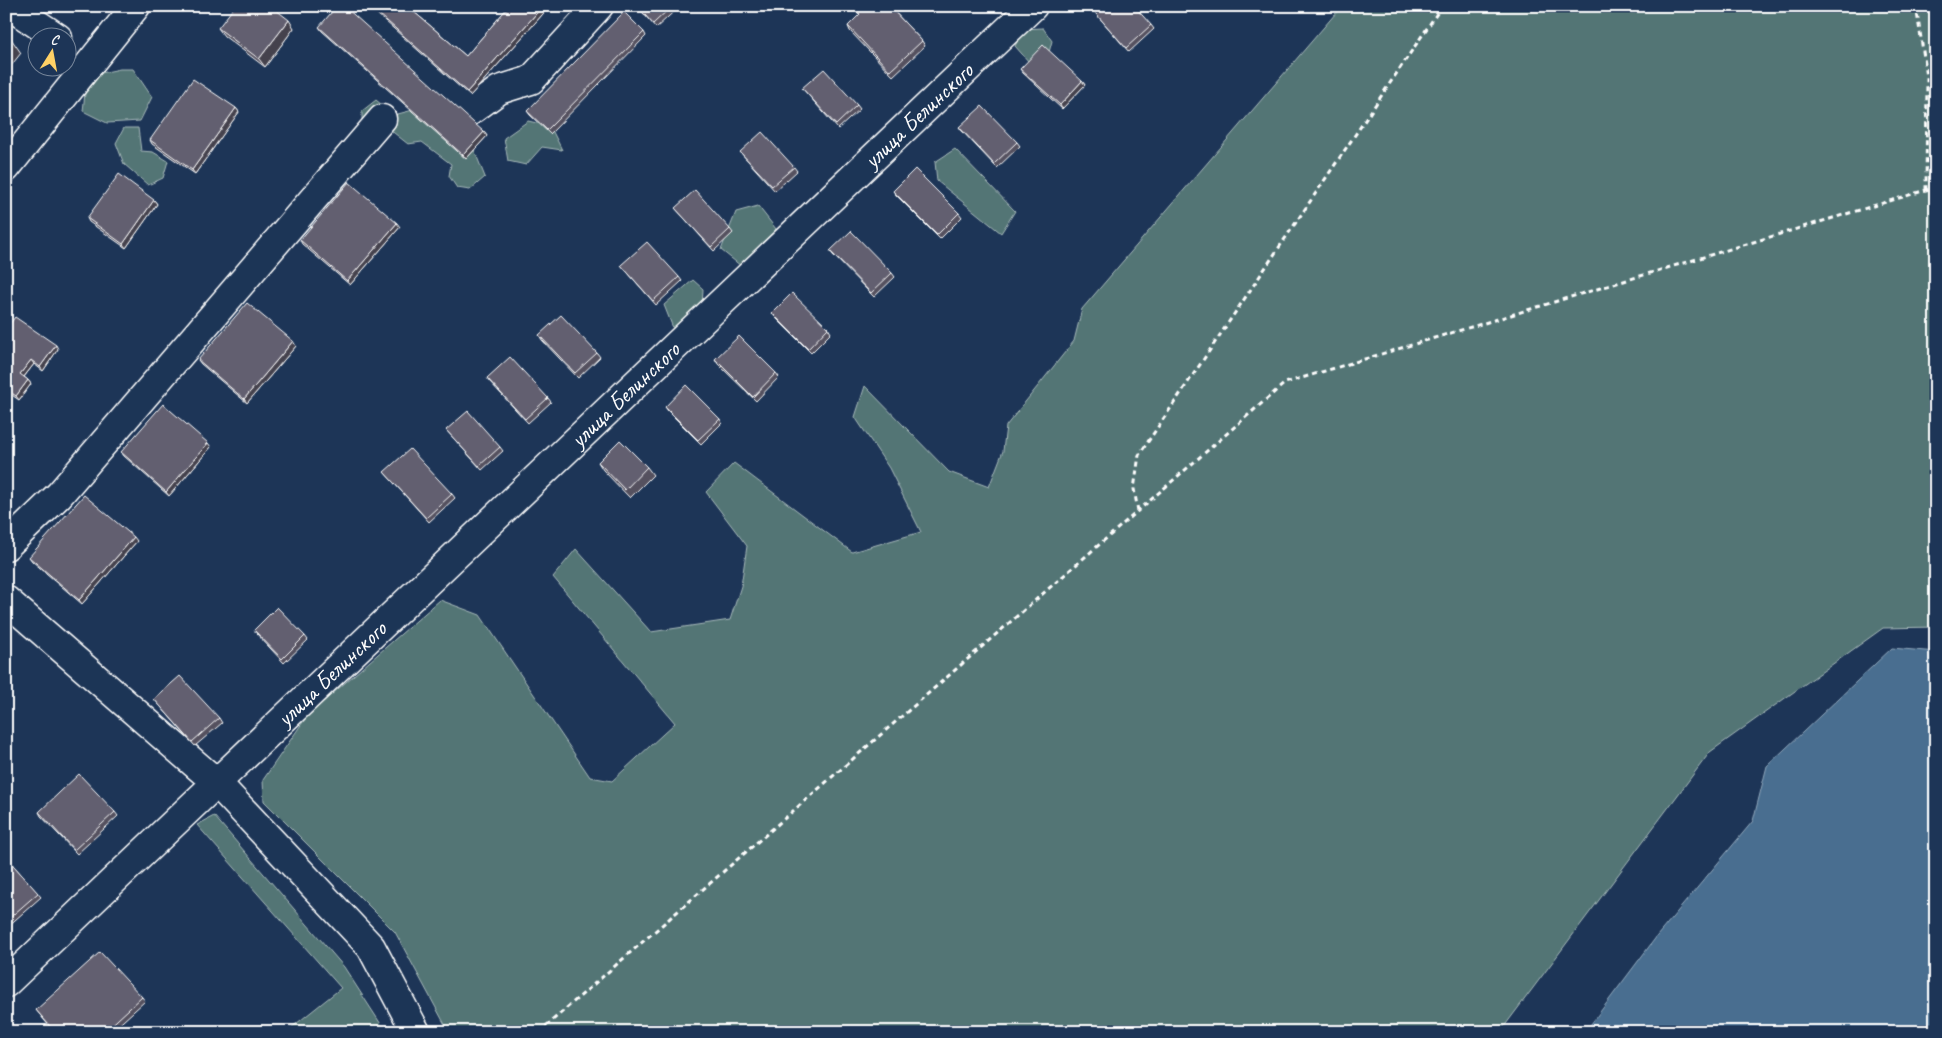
<svg xmlns="http://www.w3.org/2000/svg" width="1942" height="1038" font-family="Caveat,sans-serif">
<style>
.green{fill:#527475;stroke:#a8baba}
.water{fill:#486e90;stroke:#91a8bc}
.lines{fill:none;stroke-linecap:round;stroke-linejoin:round}
.minor-casing{stroke:#fff;stroke-width:31}
.path{stroke:#fff;stroke-width:3;stroke-dasharray:5 4;stroke-linecap:butt}
.minor{stroke:#1d3557;stroke-width:28}
.wall{fill:#54515f;stroke:#fff}
.shaded-wall{fill:#45424e;stroke:#fff}
.building{fill:#625e6f;stroke:#fff}
.labels{text-anchor:middle;stroke-width:5;stroke-linejoin:round;paint-order:stroke}
.street-label{font-size:24px;fill:#fff;stroke:#1d3557}
</style>
<rect width="100%" height="100%" fill="#1d3557"/>
<filter id="ink" filterUnits="userSpaceOnUse"><feTurbulence type="fractalNoise" baseFrequency=".02" numOctaves="2"/><feDisplacementMap in="SourceGraphic" scale="10" xChannelSelector="R" yChannelSelector="G"/><feConvolveMatrix kernelMatrix="1 2 1 2 8 2 1 2 1" color-interpolation-filters="sRGB"/></filter>
<g filter="url(#ink)">
<!-- green -->
<path class="green" d="M1342,6H1936V627L1883,628L1710,752L1500,1032H449L395,932L264,801L263,780L307,716L440,600L480,615L590,777L612,781L675,723L553,577L576,549L651,632L730,620L741,586L747,546L706,492L734,463L852,552L921,532L889,468L855,417L865,386L949,472L989,487L1003,451L1006,426L1074,341L1082,309Z
M1043,28L1052,41L1048,56L1029,62L1015,46L1023,29Z
M120,69H133L152,97L140,121L107,123L83,111L87,76Z
M376,100L394,115L417,109L472,104L477,123L464,135L471,142L485,177L470,190L457,188L449,176L451,164L422,142L408,144L389,129L362,127V111Z
M528,121L550,126L562,150L542,147L526,165L508,161L504,138Z
M124,128H138L141,151L153,152L168,161L163,178L148,185L124,164L116,143Z
M955,149L1015,211L1001,233L937,181L935,162Z
M758,206L776,229L770,249L741,266L721,250L736,212Z
M693,280L703,289L702,308L675,333L664,305Z
M214,816L344,967L386,1032H286L341,988L197,825Z"/>
<!-- water -->
<path class="water" d="M1892,648L1936,652V1032H1585L1657,936L1753,821L1767,766Z"/>
<g class="lines">
<!-- minor casing -->
<g class="minor-casing">
<g id="minor">
<path d="M10,6L58,38"/>
<path d="M360,6L469,112L499,90L531,80L599,6"/>
<path d="M6,168L136,6"/>
<path d="M6,546L59,495L382,119"/>
<path d="M6,600L217,783L371,947L416,1032"/>
<path id="s1" d="M6,983L1033,6"/>
</g>
</g>
<!-- path -->
<path class="path" d="M1916,6L1927,77L1926,190
M1138,511L1134,489L1139,455L1442,6
M539,1032L1285,383L1936,187"/>
<!-- minor -->
<use href="#minor" class="minor"/>
</g>
<!-- wall -->
<path class="wall" d="M368,6H407L466,56L509,6H550L470,96Z
M637,6H680L656,28Z
M852,6H889L922,41L925,46L893,76L850,31L848,26L860,15Z
M963,6H972L967,11Z
M1090,7L1151,25L1154,29L1129,52Z
M319,27L484,132L487,136L466,159L322,31Z
M218,28H294L265,67L224,36Z
M644,32L646,36L550,134L530,115L527,111Z
M1020,69L1082,81L1085,85L1062,109L1023,73Z
M802,88L857,105L860,109L838,129Z
M236,108L239,112L195,174L152,144L150,140Z
M959,127L1017,142L1020,146L997,168L962,131Z
M740,152L794,167L797,171L775,191Z
M893,191L959,213L962,217L940,239L896,195Z
M154,200L157,204L126,248L89,222L87,218Z
M675,208L730,229L733,233L714,251Z
M400,227L350,285L302,244L300,240Z
M830,251L892,273L895,277L874,297L833,255Z
M621,265L679,277L682,281L656,305Z
M772,313L828,328L831,333L811,353L775,317Z
M6,329L58,349L43,371L34,364L24,377L28,380L31,384L19,400L6,391Z
M539,335L597,353L600,357L578,378L542,340Z
M296,346L247,403L201,364L198,360Z
M715,359L776,373L779,377L756,401L718,364Z
M487,378L548,398L551,402L528,423L490,382Z
M665,407L720,419L722,423L701,444L668,411Z
M446,430L500,447L503,451L482,470Z
M211,447L169,496L124,456L121,452Z
M598,462L647,467L653,475L630,498L603,470Z
M384,472L452,494L455,498L429,522Z
M137,541L82,604L32,561L29,557Z
M254,630L305,636L308,640L284,663L257,634Z
M154,699L219,718L222,723L195,746Z
M39,812H115L118,816L77,854L41,816Z
M6,857L41,897L6,928Z
M142,997L145,1001L111,1032H54L36,1010Z"/>
<!-- shaded-wall -->
<path class="shaded-wall" d="M543,6H550L470,96L467,92Z
M289,20L294,28L265,67L259,59Z
M6,33H7L21,53L6,72Z
M1082,81L1085,85L1062,109L1060,105Z
M236,108L239,112L195,174L192,170Z
M484,132L487,136L466,159L463,155Z
M154,200L157,204L126,248L123,244Z
M397,223L400,227L350,285L347,281Z
M293,341L296,346L247,403L244,399Z
M56,345L58,349L43,371L40,367Z
M31,360L34,364L23,378L20,374Z
M28,380L31,384L19,400L16,396Z
M208,443L211,447L169,496L166,492Z
M134,537L137,541L82,604L79,600Z"/>
<!-- building -->
<path class="building" d="M235,6H271L289,20L259,59L218,28Z
M337,6H344L484,132L463,155L319,27Z
M370,6H407L466,56L509,6H543L467,92Z
M637,6H672L653,24Z
M853,6H889L922,41L890,71L848,26L860,14Z
M1091,6H1134L1151,25L1126,48L1090,7Z
M624,12L644,32L547,130L527,111Z
M1043,45L1082,81L1060,105L1020,69Z
M824,69L857,105L836,125L802,88Z
M193,79L236,108L192,170L150,140Z
M982,106L1017,142L994,164L959,127Z
M762,132L794,167L772,186L740,152Z
M915,169L959,213L937,235L893,191Z
M119,174L154,200L123,244L87,218Z
M349,182L397,223L347,281L300,240Z
M695,190L730,229L711,247L675,208Z
M851,231L892,273L871,293L830,251Z
M647,242L679,277L653,301L621,265Z
M792,293L828,328L808,349L772,313Z
M247,303L293,341L244,399L198,360Z
M561,315L597,353L575,373L539,335Z
M15,317L56,345L40,367L31,360L20,374L28,380L16,396L6,389V329Z
M739,336L776,373L753,397L715,359Z
M510,357L548,398L525,419L487,378Z
M686,385L720,419L698,440L665,407Z
M163,404L208,443L166,492L121,452Z
M468,411L500,447L479,466L446,430Z
M620,440L647,467L625,490L598,462Z
M410,449L452,494L426,518L384,472Z
M84,495L134,537L79,600L29,557Z
M277,607L305,636L282,659L254,630Z
M180,676L219,718L192,742L154,699Z
M79,774L115,812L74,850L39,812Z
M6,857L38,893L6,921Z
M100,952L142,997L104,1032H55L36,1010Z"/>
</g>
<g class="labels">
<!-- street labels -->
<g class="street-label">
<text dy="8" stroke="none"><textPath href="#s1" startOffset="1259">улица Белинского</textPath></text>
<text dy="8" stroke="none"><textPath href="#s1" startOffset="854">улица Белинского</textPath></text>
<text dy="8" stroke="none"><textPath href="#s1" startOffset="449">улица Белинского</textPath></text>
</g>
</g>
<!-- margin -->
<rect width="1942" height="1038" fill="none" stroke="#1d3557" stroke-width="25"/>
<rect x="12" y="12" width="1917" height="1013" fill="none" stroke="#fff" stroke-width="2" filter="url(#ink)"/>
<!-- north arrow -->
<g transform="translate(52 52) rotate(11)"><circle r="24" fill="#1d3557" stroke="#77869a"/>
<path d="M0-4L9 19L0 12L-9 19Z" fill="#ffd166"/>
<text y="-8" font-size="14" font-weight="bold" text-anchor="middle" fill="#ffffff">С</text>
</g>
</svg>
